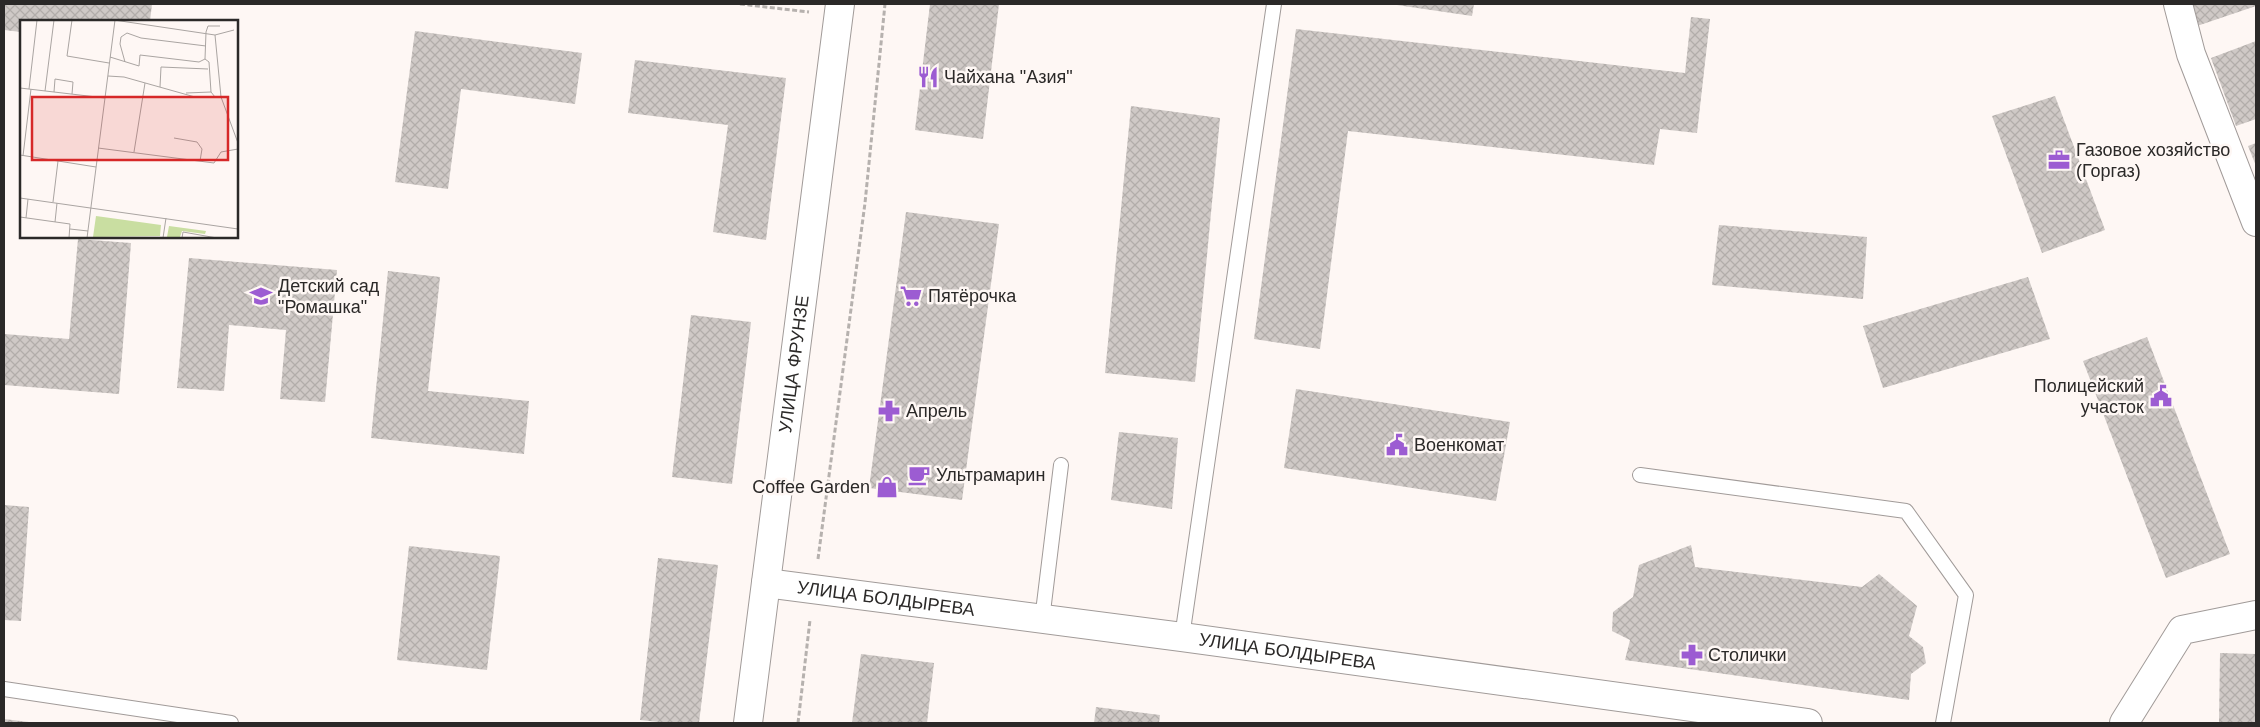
<svg xmlns="http://www.w3.org/2000/svg" width="2260" height="727" font-family="Arial,sans-serif">
<style>
.building{fill:url(#building-cross-hatch)}
.lines{fill:none;stroke-linecap:round;stroke-linejoin:round}
.service-casing{stroke:#a19b99;stroke-width:16}
.minor-casing{stroke:#a19b99;stroke-width:30}
.path{stroke:#b6b1ae;stroke-width:3;stroke-dasharray:5 2.5;stroke-linecap:butt}
.service{stroke:#fff;stroke-width:14}
.minor{stroke:#fff;stroke-width:28}
.labels{text-anchor:middle;stroke-width:5;stroke-linejoin:round;paint-order:stroke}
.poi-label{font-size:18px;fill:#2b2928;stroke:#fef7f4;text-anchor:start}
.street-label{font-size:18px;fill:#2b2928;stroke:#fef7f4}
.inset-road{fill:none;stroke:#aaa5a2;stroke-width:1}
.view{fill:#d62828;fill-opacity:0.15;stroke:#d62828;stroke-width:2.5}
.inset-edge{fill:none;stroke:#2b2928;stroke-width:2.5}
</style>
<defs>
<pattern id="building-cross-hatch" width="8" height="8" patternUnits="userSpaceOnUse" patternTransform="scale(1.25)"><rect width="8" height="8" fill="#cfc9c6"/><path d="M0 0l8 8M0 8l8-8" fill="none" stroke="#b2adaa"/></pattern>
</defs>
<rect width="100%" height="100%" fill="#fef7f4"/>
<!-- building -->
<path class="building" d="M4,4H152L150,21H21V32L4,30Z
M930,4H999L983,139L915,130Z
M1390,4H1474L1472,16Z
M2189,4H2256V6L2197,26Z
M1691,17L1710,19L1697,133L1660,129L1654,165L1348,131L1320,349L1254,339L1296,29L1685,73Z
M415,31L582,53L575,104L461,89L448,189L395,182Z
M2256,41V119L2236,126L2211,58Z
M635,60L786,78L766,240L713,232L728,125L628,113Z
M2055,96L2105,230L2042,253L1992,116Z
M1131,106L1220,118L1195,382L1105,373Z
M2256,143V166L2248,146Z
M906,212L999,224L962,500L869,488Z
M1719,225L1867,237L1863,299L1712,285Z
M78,239L131,243L119,394L4,385V334L69,339Z
M189,258L337,270L325,402L280,399L286,330L229,325L224,391L177,388Z
M388,271L440,277L428,391L529,401L524,454L371,438Z
M2028,277L2050,339L1883,388L1863,326Z
M691,315L751,322L732,484L672,477Z
M2147,337L2230,554L2166,578L2083,361Z
M1296,389L1510,422L1496,501L1284,468Z
M1119,432L1178,438L1172,509L1111,500Z
M4,505L29,507L21,621L4,620Z
M1691,545L1695,567L1862,587L1879,574L1917,606L1909,636L1923,647L1926,663L1911,674L1909,700L1625,660L1630,640L1612,631L1613,612L1633,597L1639,565Z
M409,546L500,556L487,670L397,660Z
M658,558L718,565L699,723H668L640,720Z
M2220,653L2256,654V723H2219Z
M861,654L934,663L927,723H852Z
M1096,707L1160,715L1159,723H1094Z
M4,719L29,722V723H4Z"/>
<g class="lines">
<!-- service casing -->
<g class="service-casing">
<path id="service" d="M1640,475L1906,511L1966,595L1943,723
M1042,620L1061,465
M1182,637L1274,4
M4,689L231,723"/>
</g>
<!-- minor casing -->
<g class="minor-casing">
<g id="minor">
<path d="M2178,4L2191,54L2256,222"/>
<path id="s1" d="M766,583L1182,637L1808,723"/>
<path id="s2" d="M748,723L840,4"/>
<path d="M2124,723L2182,630L2256,615"/>
</g>
</g>
<!-- path -->
<path class="path" d="M740,4L809,12
M818,559L865,203L885,4
M798,723L810,620"/>
<!-- service -->
<use href="#service" class="service"/>
<!-- minor -->
<use href="#minor" class="minor"/>
</g>
<!-- icons -->
<defs>
<g id="restaurant-bare" transform="scale(1.725)"><path d="M-5-6h1v4h1v-4h1v4h1v-4h1v5L-1.5 .5V6h-2V.5L-5-1ZM5-6V6H3V1.5H1.5Q1.5-4 5-6Z" fill="#9c5cd2" stroke="#fef7f4" stroke-width="2.5" paint-order="stroke"/></g>
<g id="office-bare" transform="scale(1.725)"><path d="M-6-3h4V-5.5h4V-3h4V5H-6ZM-1-4.5V-3h2v-1.5ZM-6 0V1H6V0Z" fill="#9c5cd2" stroke="#fef7f4" stroke-width="2.5" paint-order="stroke"/></g>
<g id="school-bare" transform="scale(1.725)"><path d="M0-5L7-2L0 1L-7-2ZM-4 1L0 2.5L4 1V4Q0 6-4 4Z" fill="#9c5cd2" stroke="#fef7f4" stroke-width="2.5" paint-order="stroke"/></g>
<g id="supermarket-bare" transform="scale(1.725)"><path d="M-6-5.5h2.5l.6 2H6L4.5 2H-2.5L-4.4-4H-6ZM-1.5 3.2a1.3 1.3 0 1 0 .1 0ZM3 3.2a1.3 1.3 0 1 0 .1 0Z" fill="#9c5cd2" stroke="#fef7f4" stroke-width="2.5" paint-order="stroke"/></g>
<g id="civic-bare" transform="scale(1.725)"><path d="M-.6-6.5H3V-4.5H.6V-3L4-1V1h2V6H-6V1h2V-1L-.6-3ZM-1.2 2.5V6h2.4V2.5Z" fill="#9c5cd2" stroke="#fef7f4" stroke-width="2.5" paint-order="stroke"/></g>
<g id="pharmacy-bare" transform="scale(1.725)"><path d="M-2-6h4v4h4v4h-4v4h-4v-4h-4v-4h4Z" fill="#9c5cd2" stroke="#fef7f4" stroke-width="2.5" paint-order="stroke"/></g>
<g id="cafe-bare" transform="scale(1.725)"><path d="M-5.5-4.5H6V0H3Q3 3.5 0 3.5H-2.5Q-5.5 3.5-5.5 0ZM3-3.2v2h1.7v-2ZM-6 4.5H4V6H-6Z" fill="#9c5cd2" stroke="#fef7f4" stroke-width="2.5" paint-order="stroke"/></g>
<g id="shop-bare" transform="scale(1.725)"><path d="M-5-2.5h2.3a2.7 3.5 0 0 1 5.4 0H5L5.5 6h-11ZM-1.5-2.5h3a1.5 2.3 0 0 0-3 0Z" fill="#9c5cd2" stroke="#fef7f4" stroke-width="2.5" paint-order="stroke"/></g>
</defs>
<g fill-rule="evenodd">
<use href="#restaurant-bare" x="928" y="77"/>
<use href="#office-bare" x="2059" y="160"/>
<use href="#school-bare" x="261" y="296"/>
<use href="#supermarket-bare" x="911" y="296"/>
<use href="#civic-bare" x="2161" y="396"/>
<use href="#pharmacy-bare" x="889" y="411"/>
<use href="#civic-bare" x="1397" y="445"/>
<use href="#cafe-bare" x="919" y="475"/>
<use href="#shop-bare" x="887" y="487"/>
<use href="#pharmacy-bare" x="1692" y="655"/>
</g>
<g class="labels">
<!-- poi labels -->
<g class="poi-label">
<text x="944" y="83">Чайхана "Азия"</text>
<text x="2076" y="156">Газовое хозяйство<tspan x="2076" dy="21">(Горгаз)</tspan></text>
<text x="278" y="292">Детский сад<tspan x="278" dy="21">"Ромашка"</tspan></text>
<text x="928" y="302">Пятёрочка</text>
<text x="2144" y="392" text-anchor="end">Полицейский<tspan x="2144" dy="21">участок</tspan></text>
<text x="906" y="417">Апрель</text>
<text x="1414" y="451">Военкомат</text>
<text x="936" y="481">Ультрамарин</text>
<text x="870" y="493" text-anchor="end">Coffee Garden</text>
<text x="1708" y="661">Столички</text>
</g>
<!-- street labels -->
<g class="street-label">
<text dy="6" stroke="none"><textPath href="#s2" startOffset="362">УЛИЦА ФРУНЗЕ</textPath></text>
<text dy="6" stroke="none"><textPath href="#s1" startOffset="121">УЛИЦА БОЛДЫРЕВА</textPath></text>
<text dy="6" stroke="none"><textPath href="#s1" startOffset="526">УЛИЦА БОЛДЫРЕВА</textPath></text>
</g>
</g>
<!-- overview -->
<g transform="translate(20 20)">
<rect width="218" height="218" fill="#fef7f4"/>
<path d="M76,196L141,205L140,216L73,217ZM149,206L186,211L185,214L162,211L160,217H147Z" fill="#c9dea1"/>
<path class="inset-road" d="M52,0L47,36L89,43M94,0L195,15L214,10M195,15L201,77L218,123M90,37L119,46L120,35L179,42L185,39M105,42L100,24L101,17L107,13L121,18L186,26M88,56L104,57L175,77H201M140,67L141,47L188,49M0,68L85,78M9,69L17,0M25,71L34,0M34,72L35,59L53,62L52,74M166,73L191,72M195,77L191,72L189,42L185,39L186,12L188,6H200M154,118L177,122L182,129L180,141M78,128L194,143L201,132L218,129M114,132L125,63M0,135L76,147M3,136L11,69M0,178L218,209M33,182L38,141M0,197L50,204L49,218M6,198L8,179M35,202L37,183M50,209L68,211M67,218L95,0M123,218H141M143,218L146,198M162,218L163,212L197,218"/>
<path class="view" d="M12,77H208V140H12Z"/>
<rect width="218" height="218" class="inset-edge"/>
</g>
<!-- border -->
<rect width="2260" height="727" fill="none" stroke="#2b2928" stroke-width="10"/>
</svg>
